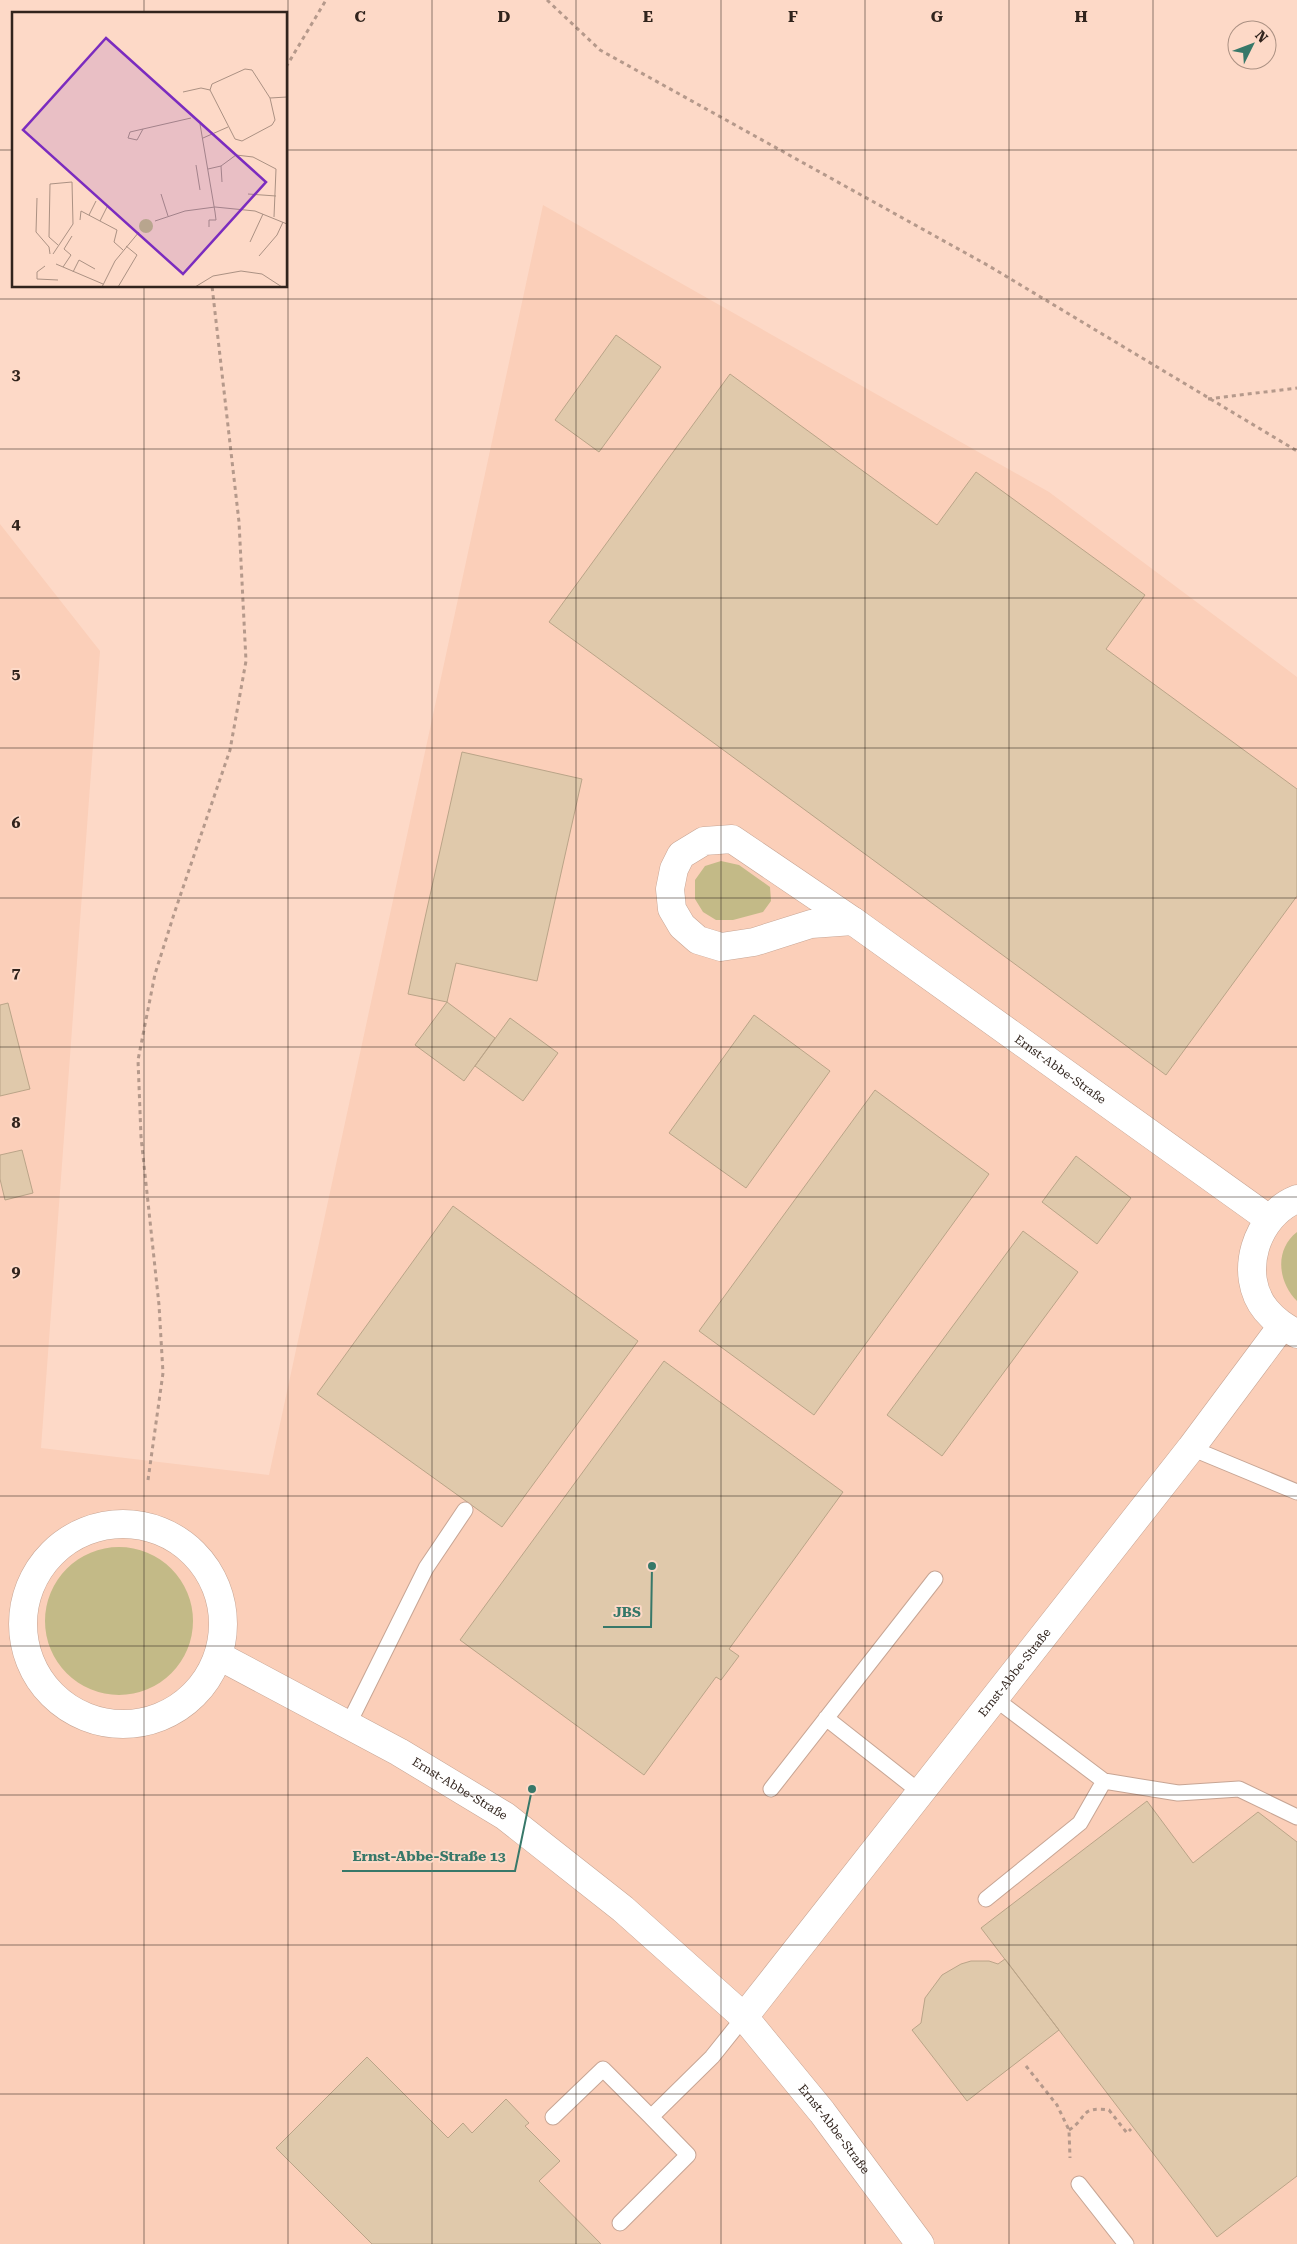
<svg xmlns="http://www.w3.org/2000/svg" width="1297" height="2244" font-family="'Roboto Serif',serif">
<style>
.built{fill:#fbcfb9}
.green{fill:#c3ba87}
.building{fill:#e0c9ab;stroke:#baa488}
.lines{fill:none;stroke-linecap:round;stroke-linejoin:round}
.lane-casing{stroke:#c7a594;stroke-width:17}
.street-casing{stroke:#c7a594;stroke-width:29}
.path{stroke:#b5998b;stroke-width:3;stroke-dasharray:4 4;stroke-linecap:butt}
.lane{stroke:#fff;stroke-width:15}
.street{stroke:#fff;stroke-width:28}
.grid{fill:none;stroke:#31241d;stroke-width:1;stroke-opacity:0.55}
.labels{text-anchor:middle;stroke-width:4;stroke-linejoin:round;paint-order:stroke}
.street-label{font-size:12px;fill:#31241d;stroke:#fdd9c7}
.inset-road{fill:none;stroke:#ab9183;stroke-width:1}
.view{fill:#7b2cbf;fill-opacity:0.15;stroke:#7b2cbf;stroke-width:2.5}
.inset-edge{fill:none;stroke:#31241d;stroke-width:2.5}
.grid-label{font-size:16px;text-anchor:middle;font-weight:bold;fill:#31241d;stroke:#fdd9c7;stroke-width:4;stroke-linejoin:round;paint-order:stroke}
.leader{fill:none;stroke:#377869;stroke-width:2}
.callout-dot{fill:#377869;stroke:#fdd9c7;stroke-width:2}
.callout-label{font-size:14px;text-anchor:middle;font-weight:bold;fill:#377869;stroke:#fdd9c7;stroke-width:4;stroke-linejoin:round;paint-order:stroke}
</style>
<rect width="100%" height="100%" fill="#fdd9c7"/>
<!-- built -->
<path class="built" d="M543,205L1049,492L1297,677V2244H0V524L100,651L41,1448L269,1475Z"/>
<!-- green -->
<path class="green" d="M721,861L739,865L770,887L771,901L763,912L733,920H716L703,912L695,899V880L705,866Z
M1297,1232V1301C1278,1282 1274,1250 1297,1232Z
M45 1621a74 74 0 1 1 148 0a74 74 0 1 1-148 0Z"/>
<!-- building -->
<path class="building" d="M616,335L661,367L599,452L555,420Z
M730,374L937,525L976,472L1145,595L1106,649L1297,789V896L1166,1075L549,622Z
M462,752L582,779L537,981L456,963L447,1002L408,994Z
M447,1002L495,1038L464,1081L415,1045Z
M8,1003L30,1089L0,1096V1005Z
M754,1015L830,1071L746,1188L669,1133Z
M510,1018L558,1053L523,1101L475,1066Z
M875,1090L989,1174L814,1415L699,1331Z
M22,1150L33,1193L5,1200L0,1179V1155Z
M1076,1156L1131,1198L1097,1244L1042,1202Z
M453,1206L638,1341L502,1527L317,1394Z
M1023,1231L1078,1272L942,1456L887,1415Z
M664,1361L843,1492L729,1649L739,1656L721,1680L716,1677L644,1775L460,1640Z
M1147,1801L1193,1863L1258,1812L1297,1842V2176L1217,2237L981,1928Z
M1005,1959L1059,2030L967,2101L912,2030L921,2023L925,1998L942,1975L961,1964L971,1961H989L998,1964Z
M367,2057L448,2138L463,2123L472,2133L506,2099L529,2123L525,2126L560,2161L539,2181L601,2244H372L276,2148Z"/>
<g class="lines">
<!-- lane casing -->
<g class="lane-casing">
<path id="lane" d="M1191,1448L1297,1492
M994,1698L1104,1781L1178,1793L1239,1789L1297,1817
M826,1718L920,1792
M348,1725L426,1568L465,1510
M771,1789L935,1579
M986,1899L1080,1823L1104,1781
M553,2117L603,2069L651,2117L712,2057L744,2017
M1079,2184L1126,2244
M620,2223L688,2155L651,2117"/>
</g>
<!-- street casing -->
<g class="street-casing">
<g id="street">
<path d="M732,839L853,921L811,924L754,942L721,947L698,940L682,926L672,909L670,889L674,869L681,855L704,841Z"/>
<path id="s1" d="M853,921L1269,1219"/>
<path d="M1297,1199C1256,1215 1237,1275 1266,1310C1275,1321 1285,1327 1297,1334"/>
<circle cx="123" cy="1624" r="100"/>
<path id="s2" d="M219,1656L399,1752L505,1816L623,1909L744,2017L822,2112L920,2244"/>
<path id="s3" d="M744,2017L1191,1448L1282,1326"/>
</g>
</g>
<!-- path -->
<path class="path" d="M547,0L600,50L989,266L1297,451
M286,67L326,0
M1208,399L1297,388
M148,1480L163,1373L159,1305L141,1137L138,1060L155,974L175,911L230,750L246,661L239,522L212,286
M1026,2066L1057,2105L1069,2130L1070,2158
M1069,2130C1088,2118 1079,2106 1109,2110L1127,2133L1131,2129"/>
<!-- lane -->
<use href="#lane" class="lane"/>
<!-- street -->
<use href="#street" class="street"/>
</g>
<!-- grid -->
<path class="grid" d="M144,0V14M288,0V2244M432,0V2244M576,0V2244M721,0V2244M865,0V2244M1009,0V2244M1153,0V2244M0,150H14M286,150H1297M144,286V2244M0,299H1297M0,449H1297M0,598H1297M0,748H1297M0,898H1297M0,1047H1297M0,1197H1297M0,1346H1297M0,1496H1297M0,1646H1297M0,1795H1297M0,1945H1297M0,2094H1297"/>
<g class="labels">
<!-- street labels -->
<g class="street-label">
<text dy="4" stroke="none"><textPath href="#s1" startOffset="255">Ernst-Abbe-Straße</textPath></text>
<text dy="4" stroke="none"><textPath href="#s3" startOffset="438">Ernst-Abbe-Straße</textPath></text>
<text dy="4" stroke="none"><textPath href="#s2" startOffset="275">Ernst-Abbe-Straße</textPath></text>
<text dy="4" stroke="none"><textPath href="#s2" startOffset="784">Ernst-Abbe-Straße</textPath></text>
</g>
</g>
<!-- overview -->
<g transform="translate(12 12)">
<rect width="275" height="275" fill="#fdd9c7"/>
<path d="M127 214a7 7 0 1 1 14 0a7 7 0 1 1-14 0Z" fill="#c3ba87"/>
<path class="inset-road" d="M233,57L240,58L258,86L263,108L260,113L230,129L223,127L198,78L200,72ZM171,80L189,76L198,78M258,86L275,85M188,112L203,200L204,208H197V215M131,117L179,106M131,117L125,128L116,126L118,120ZM191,126L216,115M184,153L188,178M209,154L210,170M196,157L209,154L224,143L241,145L264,157L262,205M149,182L156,204M236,182L264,184M25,186L24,220L37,235L38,242M77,203L84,189M68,208L69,199L105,218L102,230L111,238M88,209L95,195M143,209L173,199L203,195L243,199L275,212M238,230L251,202M41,242L61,212L60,170L38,172L37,225L46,233M247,244L265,223L271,210M44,252L91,272M33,254L25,260V267L46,268M51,255L59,243L52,237L60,224M61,260L67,248L83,257M90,275L103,249L127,220M106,275L125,243L114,234M183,275L201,264L229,259L250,262L270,275"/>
<path class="view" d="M94,26L254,170L171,262L11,118Z"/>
<rect width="275" height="275" class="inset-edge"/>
</g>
<g class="grid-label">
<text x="360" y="22">C</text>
<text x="504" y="22">D</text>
<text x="648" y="22">E</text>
<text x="793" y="22">F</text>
<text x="937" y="22">G</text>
<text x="1081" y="22">H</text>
<text x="16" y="380">3</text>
<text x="16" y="529">4</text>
<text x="16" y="679">5</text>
<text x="16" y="828">6</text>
<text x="16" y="978">7</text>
<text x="16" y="1128">8</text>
<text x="16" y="1277">9</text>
</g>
<!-- callouts -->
<path class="leader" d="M652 1566L651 1627H603M532 1789L515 1871H342"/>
<g class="callout-dot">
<circle cx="652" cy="1566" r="5"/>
<circle cx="532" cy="1789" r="5"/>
</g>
<g class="callout-label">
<text x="627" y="1617">JBS</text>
<text x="429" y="1861">Ernst-Abbe-Straße 13</text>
</g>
<!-- north arrow -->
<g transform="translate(1252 45) rotate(48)"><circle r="24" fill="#fdd9c7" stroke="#ab9183"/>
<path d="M0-4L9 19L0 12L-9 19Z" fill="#377869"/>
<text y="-8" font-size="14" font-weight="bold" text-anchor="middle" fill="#31241d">N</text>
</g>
</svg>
